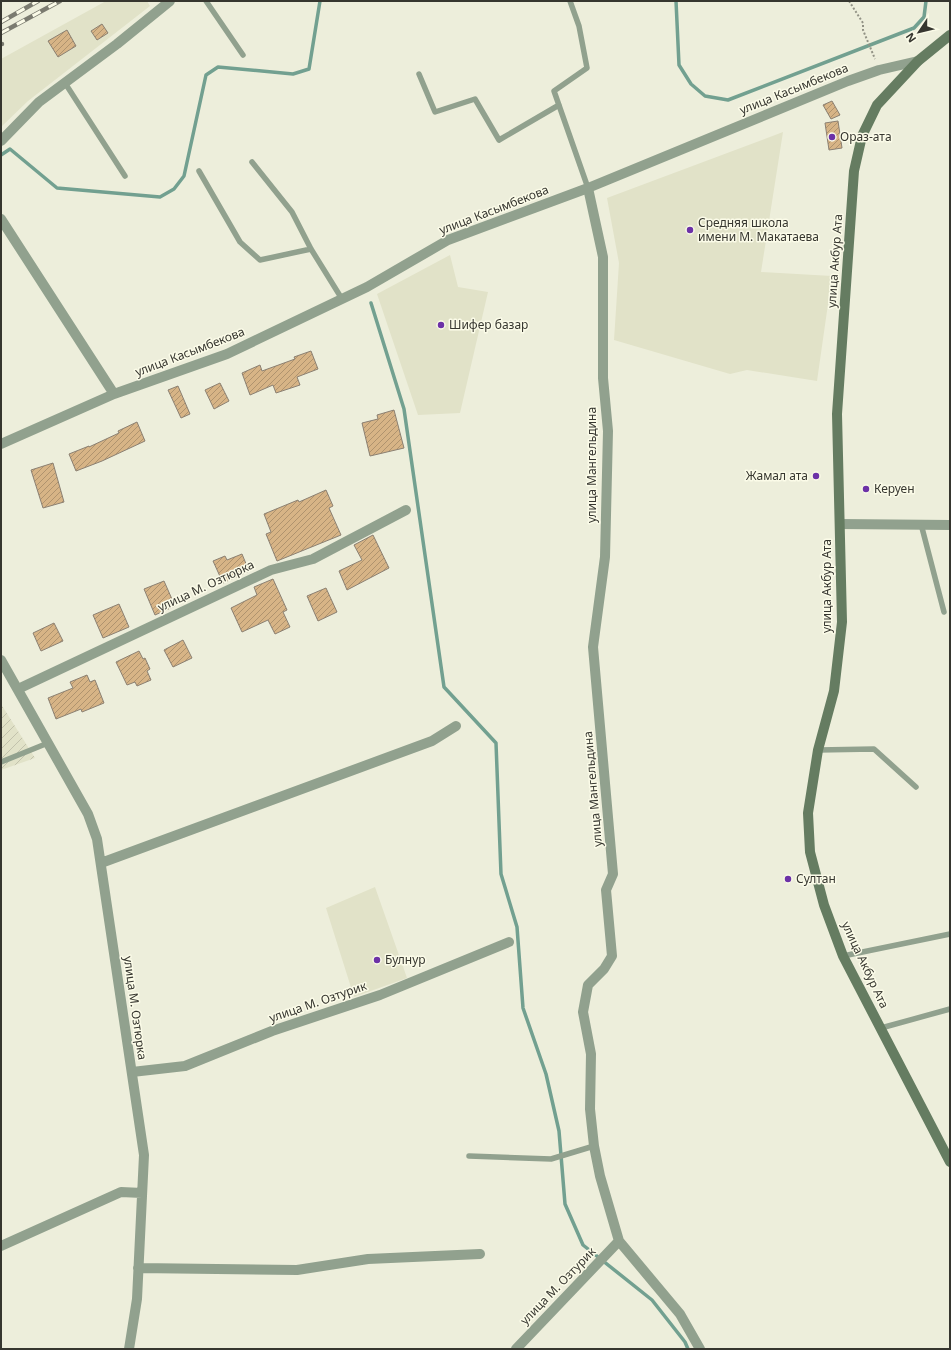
<svg xmlns="http://www.w3.org/2000/svg" width="951" height="1350" font-family="'Noto Sans',sans-serif">
<style>
.built{fill:#e1e2c8}
.industrial{fill:url(#industrial-furrows)}
.lines{fill:none;stroke-linecap:round;stroke-linejoin:round}
.stream{stroke:#72a090;stroke-width:3.5}
.building{fill:url(#building-hatch);stroke:#8b8072}
.path{stroke:#929285;stroke-width:2;stroke-dasharray:2 2;stroke-linecap:butt}
.lane{stroke:#91a18e;stroke-width:5.5}
.street{stroke:#91a18e;stroke-width:10}
.secondary{stroke:#657c61;stroke-width:10}
.rail-casing{stroke:#7b7b70;stroke-width:4.5}
.rail{stroke:#fbfbe8;stroke-width:3;stroke-dasharray:9;stroke-linecap:butt}
.poi-dot{fill:#6c31a7;stroke:#fbfbe8;stroke-width:1.5}
.labels{text-anchor:middle;stroke-width:3;stroke-linejoin:round;paint-order:stroke}
.street-label{font-size:12px;fill:#36362f;stroke:#fbfbe8}
.poi-label{font-size:12px;fill:#36362f;stroke:#fbfbe8;text-anchor:start}
</style>
<defs>
<pattern id="industrial-furrows" width="10" height="10" patternUnits="userSpaceOnUse"><rect width="10" height="10" fill="#e1e2c8"/><path d="M-1 1l2-2M0 10L10 0M9 11l2-2" fill="none" stroke="#c2c2ac"/></pattern>
<pattern id="building-hatch" width="6" height="6" patternUnits="userSpaceOnUse"><rect width="6" height="6" fill="#d7b486"/><path d="M-1 1l2-2M0 6l6-6M5 7l2-2" fill="none" stroke="#af936e"/></pattern>
</defs>
<rect width="100%" height="100%" fill="#edeedb"/>
<!-- built -->
<path class="built" d="M106,1H147L150,6L28,101L1,127V59Z
M783,132L761,272L832,276L817,381L747,370L730,374L614,340L619,263L607,198Z
M450,255L458,287L488,292L460,413L418,415L377,294Z
M375,887L407,978L354,997L326,908Z"/>
<!-- industrial -->
<path class="industrial" d="M1,704L35,758L1,770Z"/>
<g class="lines">
<!-- stream -->
<path class="stream" d="M676,1L679,65L691,84L705,96L728,100L914,28L924,17L926,1
M1,155L10,149L57,188L160,197L174,189L184,176L206,75L218,67L293,74L309,69L320,1
M371,303L404,409L444,687L496,743L501,874L517,927L523,1008L546,1074L559,1131L565,1204L583,1245L652,1300L685,1342L688,1349"/>
</g>
<!-- building -->
<path class="building" d="M102,24L108,33L97,40L91,31Z
M67,30L76,46L58,57L48,41Z
M832,101L840,115L831,119L823,105Z
M838,121L842,148L829,150L825,123Z
M311,351L318,369L297,377L300,385L276,393L273,385L250,395L242,373L260,365L262,371L295,359L294,357Z
M220,383L229,401L214,409L205,390Z
M178,386L190,414L181,418L168,390Z
M394,410L404,448L370,456L362,423L378,419L377,415Z
M137,422L145,441L102,461L76,471L69,454L89,446V447L119,433L118,431Z
M53,463L64,502L43,508L31,470Z
M326,490L333,506L329,508L341,535L277,561L266,534L271,532L264,514L298,500L299,502Z
M373,535L389,568L347,590L339,571L362,560L354,545Z
M242,554L249,571L223,583L213,561L225,556L227,560Z
M273,579L287,610L283,612L290,627L275,634L268,620L242,632L231,608L257,595L254,587Z
M164,581L175,606L155,615L144,589Z
M326,588L337,612L318,621L307,596Z
M119,604L129,627L103,638L93,615Z
M54,623L63,641L41,651L33,633Z
M183,640L192,658L173,667L164,650Z
M139,651L143,659L145,658L150,669L147,671L151,680L137,686L135,682L127,685L116,662Z
M87,675L90,682L95,680L104,703L82,712L81,709L56,719L48,698L73,688L70,682Z"/>
<g class="lines">
<!-- path -->
<path class="path" d="M849,1L863,23V30L875,59"/>
<!-- lane -->
<path class="lane" d="M206,1L243,55
M570,1L579,26L587,68L554,91L588,188
M419,74L435,112L475,99L499,140L559,105
M65,83L125,176
M252,162L292,212L311,249L342,299
M199,171L240,242L260,260L311,249
M921,524L944,612
M818,750L874,749L916,787
M1,762L48,743
M843,956L950,934
M881,1028L950,1009
M469,1156L551,1159L594,1146"/>
<!-- street -->
<path class="street" d="M1,141L39,102L117,44L170,1
M588,188L603,257V378L608,431L605,557L593,647L613,874L606,890L612,956L604,969L588,985L583,1012L591,1054L590,1109L594,1146L600,1176L619,1241L680,1314L700,1349
M1,219L114,394
M1,444L114,394L227,354L367,287L448,240L588,188L848,81L879,70L918,61
M840,524L950,525
M1,660L88,814L97,839L144,1155L137,1299L129,1349
M18,689L271,570L313,559L406,510
M101,863L432,741L456,726
M132,1072L185,1066L272,1031L380,995L509,942
M1,1246L121,1192L142,1193
M138,1268L297,1270L368,1259L480,1254
M516,1349L619,1241"/>
<!-- secondary -->
<path class="secondary" d="M950,35L918,61L877,105L862,136L854,171L837,414L842,622L834,691L818,750L808,813L810,852L824,905L843,956L950,1162"/>
<!-- rail casing -->
<g class="rail-casing">
<path id="rail" d="M1,22L38,1
M1,33L60,1
M1,44H2"/>
</g>
<!-- rail -->
<use href="#rail" class="rail"/>
</g>
<!-- markers -->
<g class="poi-dot">
<circle cx="832" cy="137" r="4"/>
<circle cx="690" cy="230" r="4"/>
<circle cx="441" cy="325" r="4"/>
<circle cx="816" cy="476" r="4"/>
<circle cx="866" cy="489" r="4"/>
<circle cx="788" cy="879" r="4"/>
<circle cx="377" cy="960" r="4"/>
</g>
<g class="labels">
<!-- street labels -->
<g class="street-label">
<text transform="translate(794 89) rotate(-22)" y="4">улица Касымбекова</text>
<text transform="translate(494 210) rotate(-21)" y="4">улица Касымбекова</text>
<text transform="translate(835 261) rotate(-86)" y="4">улица Акбур Ата</text>
<text transform="translate(190 352) rotate(-21)" y="4">улица Касымбекова</text>
<text transform="translate(592 465) rotate(-90)" y="4">улица Мангельдина</text>
<text transform="translate(206 586) rotate(-25)" y="4">улица М. Озтюрка</text>
<text transform="translate(827 586) rotate(-90)" y="4">улица Акбур Ата</text>
<text transform="translate(593 789) rotate(-95)" y="4">улица Мангельдина</text>
<text transform="translate(865 965) rotate(65)" y="4">улица Акбур Ата</text>
<text transform="translate(318 1002) rotate(-19)" y="4">улица М. Озтурик</text>
<text transform="translate(135 1008) rotate(82)" y="4">улица М. Озтюрка</text>
<text transform="translate(558 1286) rotate(-46)" y="4">улица М. Озтурик</text>
</g>
<!-- poi labels -->
<g class="poi-label">
<text x="840" y="141">Ораз-ата</text>
<text x="698" y="227">Средняя школа<tspan x="698" dy="14">имени М. Макатаева</tspan></text>
<text x="449" y="329">Шифер базар</text>
<text x="808" y="480" text-anchor="end">Жамал ата</text>
<text x="874" y="493">Керуен</text>
<text x="796" y="883">Султан</text>
<text x="385" y="964">Булнур</text>
</g>
</g>
<!-- border -->
<rect width="951" height="1350" fill="none" stroke="#36362f" stroke-width="4"/>
<!-- north arrow -->
<g transform="translate(919 32) rotate(235)" stroke="#fbfbe8" stroke-width="3" paint-order="stroke">
<path d="M0-3L7 15L0 10L-7 15Z" fill="#36362f"/>
<text y="-6" font-size="11" font-weight="bold" text-anchor="middle" fill="#36362f">N</text>
</g>
</svg>
